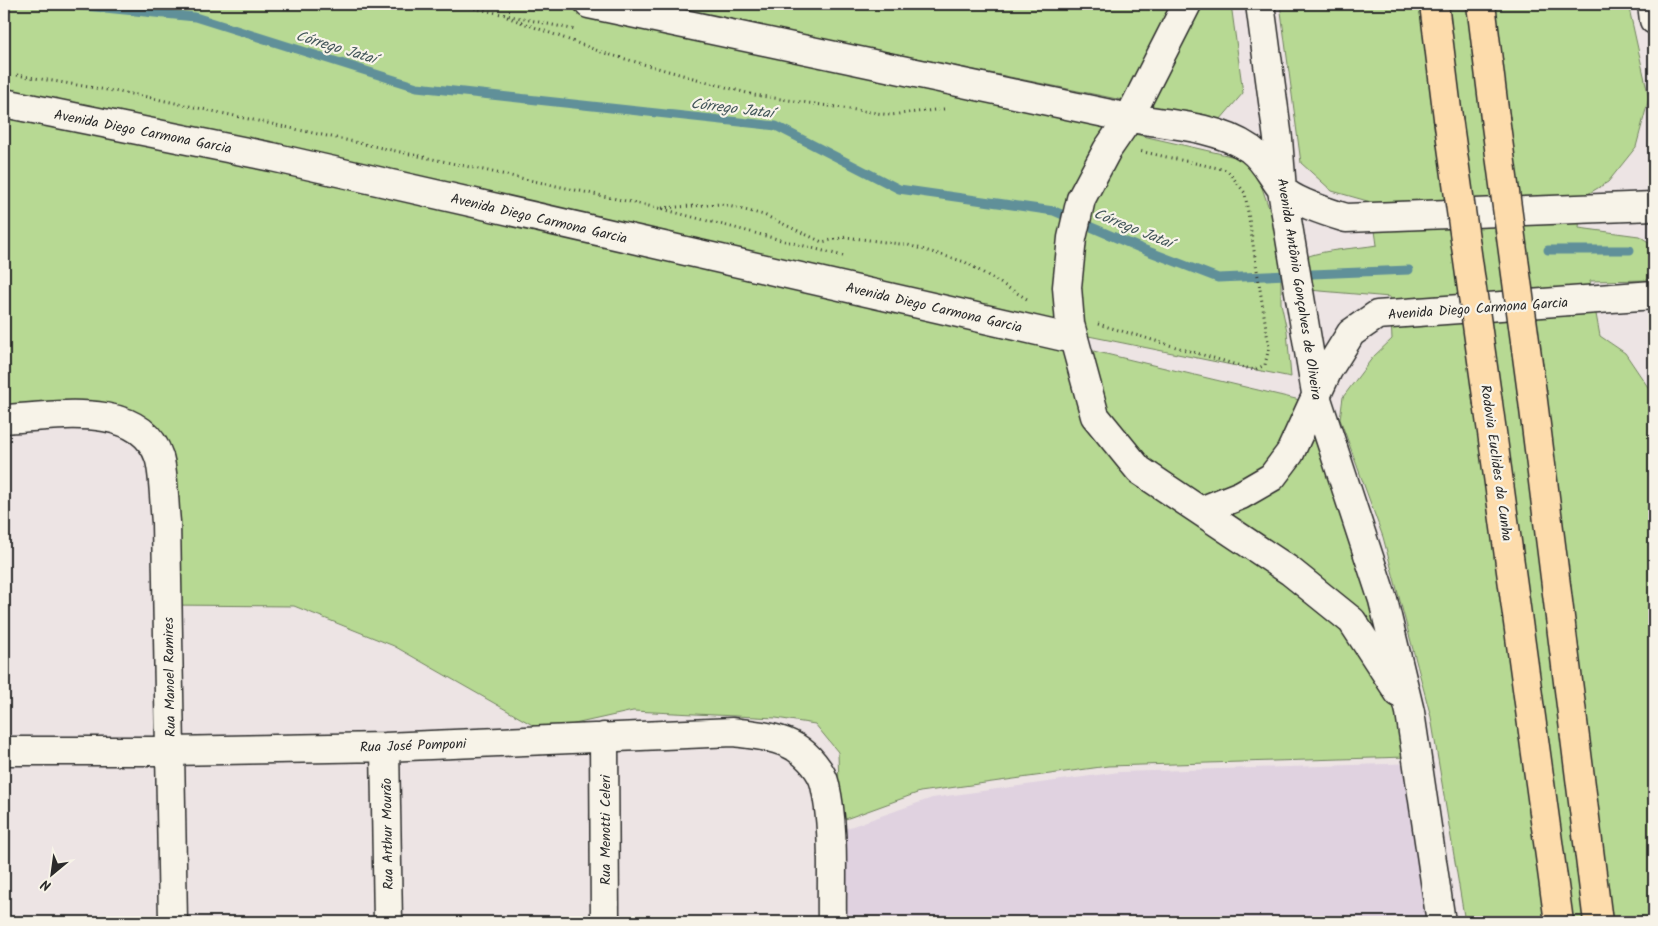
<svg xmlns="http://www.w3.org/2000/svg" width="1658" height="926" font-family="Kalam,sans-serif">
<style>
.built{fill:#e0d2e0}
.green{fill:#b7d993;stroke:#71825f}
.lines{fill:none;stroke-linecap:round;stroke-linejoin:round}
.stream{stroke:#619099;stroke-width:9}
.minor-casing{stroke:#2b2b2b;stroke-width:31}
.secondary-casing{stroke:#2b2b2b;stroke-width:31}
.motorway-casing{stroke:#2b2b2b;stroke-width:31}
.path{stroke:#2b2b2b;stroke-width:3;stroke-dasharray:1 4;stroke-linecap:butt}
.minor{stroke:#f7f3e8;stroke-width:28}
.secondary{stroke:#f7f3e8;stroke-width:28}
.motorway{stroke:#fddcac;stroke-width:28}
.motorway-bridge-casing{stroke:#2b2b2b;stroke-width:31;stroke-linecap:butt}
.motorway-bridge{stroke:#fddcac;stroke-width:28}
.labels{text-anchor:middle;stroke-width:4.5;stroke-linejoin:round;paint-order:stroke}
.street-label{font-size:14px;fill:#2b2b2b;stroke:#f7f3e8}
.water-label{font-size:15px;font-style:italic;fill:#425559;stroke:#f7f3e8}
</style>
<rect width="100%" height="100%" fill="#ede4e4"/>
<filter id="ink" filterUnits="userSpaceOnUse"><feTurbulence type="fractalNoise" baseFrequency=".02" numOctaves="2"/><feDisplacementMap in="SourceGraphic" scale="10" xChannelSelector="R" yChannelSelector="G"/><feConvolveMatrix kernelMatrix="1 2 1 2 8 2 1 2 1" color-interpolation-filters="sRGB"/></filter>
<g filter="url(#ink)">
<!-- built -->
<path class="built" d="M1418,763L1441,922H832L830,834L932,798L1119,772Z"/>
<!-- green -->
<path class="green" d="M4,4H562L1253,161L1281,244V303L1287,331L1291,377L866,291L870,298L1300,400L1372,594L1407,757L1108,766L920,792L840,821L838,752L815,724L776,718L633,711L543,731L394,646L294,606L168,605L159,457L123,421L4,419Z
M652,4H1231L1243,93L1220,120Z
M1280,4H1628L1649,98L1636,147L1608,182L1581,198L1579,228L1639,236L1652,244L1654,248L1653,280L1590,281L1600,336L1625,353L1650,390L1654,427V922H1465L1431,717L1383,537L1340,419L1343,397L1373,357L1392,339L1390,297L1309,290L1306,257C1327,249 1354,249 1377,245L1371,202L1332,191L1301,163Z"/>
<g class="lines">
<!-- stream -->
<path class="stream" d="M65,4L195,17L417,87L776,126L899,189L1054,211L1140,248L1218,278L1409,270
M1548,250H1630"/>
<!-- minor casing -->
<g class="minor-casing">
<path id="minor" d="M4,419C50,417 140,399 159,457C164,472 164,505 166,522L173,922
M604,737L605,922
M385,747L388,922
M4,751H171L385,747L733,732C754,735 776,736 795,747C808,755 822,771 825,785C835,829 831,878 832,922"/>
</g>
<!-- secondary casing -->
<g class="secondary-casing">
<path id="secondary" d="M589,4L1129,118C1168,124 1216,126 1250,149C1264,159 1271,175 1281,188C1291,201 1330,213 1346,218L1654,206
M1187,4L1129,118L1107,150L1081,199L1072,238L1067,287L1070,324L1095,416L1139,470L1290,571L1352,621L1399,693
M1260,4L1278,139L1282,190L1317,399L1383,600L1410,712L1441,922
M1652,4L1654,20
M4,103L272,157L1073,339
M1201,511L1241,495L1272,477L1290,453L1328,370L1351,333L1377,315L1654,295"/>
</g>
<!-- motorway casing -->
<g class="motorway-casing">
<path id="motorway" d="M1434,4L1448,118
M1481,4L1495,118
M1532,393L1598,922
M1488,403L1559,922"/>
</g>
<!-- path -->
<path class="path" d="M455,4L576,30
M507,17L604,53L754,95L890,115L944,109
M17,75L143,96L658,208L843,256
M662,208L721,204L764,215L822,242L846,237L908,245L965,262L1027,299
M1098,324L1254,370L1265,365L1269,347L1245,193L1227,170L1139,151"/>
<!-- minor -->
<use href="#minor" class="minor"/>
<!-- secondary -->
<use href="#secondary" class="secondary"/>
<!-- motorway -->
<use href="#motorway" class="motorway"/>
<!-- motorway-bridge casing -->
<g class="motorway-bridge-casing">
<path id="motorway-bridge" d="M1448,118L1488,403
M1495,118L1532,393"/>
</g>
<!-- motorway-bridge -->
<use href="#motorway-bridge" class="motorway-bridge"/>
</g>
</g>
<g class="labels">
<!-- street labels -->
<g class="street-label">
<text transform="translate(143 131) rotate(11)" y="5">Avenida Diego Carmona Garcia</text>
<text transform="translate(539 218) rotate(13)" y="5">Avenida Diego Carmona Garcia</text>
<text transform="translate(1300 289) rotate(81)" y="5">Avenida Antônio Gonçalves de Oliveira</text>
<text transform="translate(934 307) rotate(13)" y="5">Avenida Diego Carmona Garcia</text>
<text transform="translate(1478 308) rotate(-4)" y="5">Avenida Diego Carmona Garcia</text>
<text transform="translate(1497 463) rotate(82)" y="5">Rodovia Euclides da Cunha</text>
<text transform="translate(169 677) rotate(-91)" y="5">Rua Manoel Ramires</text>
<text transform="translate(413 745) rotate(-2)" y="5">Rua José Pomponi</text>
<text transform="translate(605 830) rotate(-90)" y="5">Rua Menotti Celeri</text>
<text transform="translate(387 834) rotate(-91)" y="5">Rua Arthur Mourão</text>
</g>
<!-- water labels -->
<g class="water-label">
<text transform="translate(336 47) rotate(17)" y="5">Córrego Jataí</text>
<text transform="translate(732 108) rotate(7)" y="5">Córrego Jataí</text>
<text transform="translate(1133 228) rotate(22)" y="5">Córrego Jataí</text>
</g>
</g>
<!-- margin -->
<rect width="1658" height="926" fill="none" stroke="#f7f3e8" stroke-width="20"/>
<rect x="10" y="10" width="1638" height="906" fill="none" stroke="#2b2b2b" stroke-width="2" filter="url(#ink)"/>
<!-- north arrow -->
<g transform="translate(52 874) rotate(209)" stroke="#f7f3e8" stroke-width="4" paint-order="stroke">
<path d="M0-4L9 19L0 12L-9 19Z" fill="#2b2b2b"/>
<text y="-8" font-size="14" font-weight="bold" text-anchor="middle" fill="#2b2b2b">N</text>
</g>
</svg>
